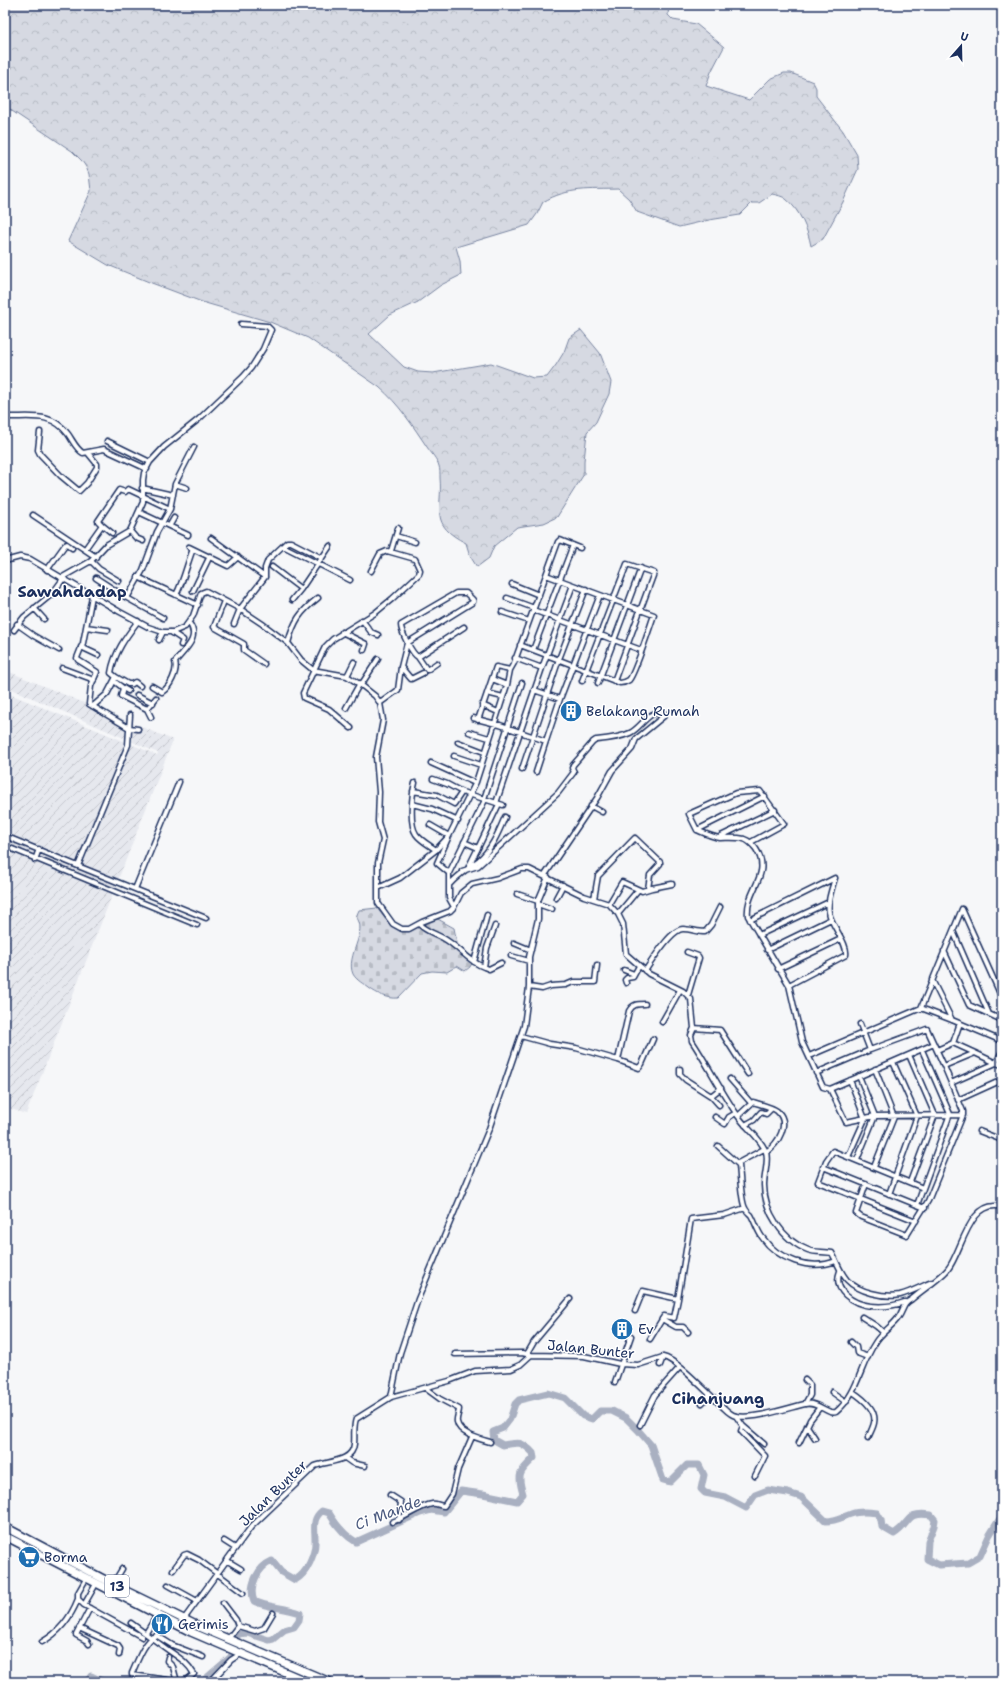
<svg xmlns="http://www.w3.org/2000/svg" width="1007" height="1687" font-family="'Shantell Sans',sans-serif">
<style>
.industrial{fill:url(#industrial-furrows)}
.forest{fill:url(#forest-crowns);stroke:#7884a0}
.cemetery{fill:url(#cemetery-stones);stroke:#7884a0}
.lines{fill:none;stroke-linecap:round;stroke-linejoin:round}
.river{stroke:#a9b0c1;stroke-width:7}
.street-casing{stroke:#1b2f5e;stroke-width:7}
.highway-casing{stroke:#1b2f5e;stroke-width:10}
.street{stroke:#fff;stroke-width:4}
.highway{stroke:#fff;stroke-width:7}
.labels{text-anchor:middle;stroke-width:3;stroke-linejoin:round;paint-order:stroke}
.shield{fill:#fff;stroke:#5f6d8e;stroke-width:1}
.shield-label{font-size:13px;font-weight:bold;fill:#1b2f5e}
.poi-label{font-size:14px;fill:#1b2f5e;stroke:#fff;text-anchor:start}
.street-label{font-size:14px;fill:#1b2f5e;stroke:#fff}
.water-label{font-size:15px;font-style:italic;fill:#4d5c81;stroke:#fff}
.quarter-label{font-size:16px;font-weight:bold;fill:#1b2f5e;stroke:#fff}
</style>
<defs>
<pattern id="industrial-furrows" width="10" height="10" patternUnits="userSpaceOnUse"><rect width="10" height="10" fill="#e6e8ee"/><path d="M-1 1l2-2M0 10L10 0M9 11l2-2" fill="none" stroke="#c5c7ce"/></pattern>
<pattern id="forest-crowns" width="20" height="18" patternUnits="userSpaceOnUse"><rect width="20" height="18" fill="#d6d9e2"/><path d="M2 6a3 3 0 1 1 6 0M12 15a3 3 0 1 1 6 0" fill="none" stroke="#b7bbc4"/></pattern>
<pattern id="cemetery-stones" width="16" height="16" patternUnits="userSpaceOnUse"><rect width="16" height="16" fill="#d6d9e2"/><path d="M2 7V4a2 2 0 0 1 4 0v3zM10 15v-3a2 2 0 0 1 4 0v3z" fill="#b7bbc4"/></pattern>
</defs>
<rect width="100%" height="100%" fill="#f6f7f9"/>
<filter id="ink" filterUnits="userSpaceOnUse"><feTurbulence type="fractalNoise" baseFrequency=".025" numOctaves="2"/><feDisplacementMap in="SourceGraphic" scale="8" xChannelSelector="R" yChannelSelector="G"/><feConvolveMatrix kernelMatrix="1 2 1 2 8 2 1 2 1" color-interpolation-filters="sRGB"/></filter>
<g filter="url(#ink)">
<!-- industrial -->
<path class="industrial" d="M5,670L173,740L26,1114L5,1107V692L157,755L158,753L5,686Z"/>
<!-- forest -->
<path class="forest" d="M5,5H669L668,15L673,20L696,24L724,47L711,72L706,86L749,100L770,79L784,73H791L813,82L816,88V96L843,131L857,155L858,169L843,202L823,239L811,246C808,230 800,210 786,199C783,196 776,195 772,194L759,203H752L740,215L709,220L679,227L637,212L629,199L618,189C591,190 568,187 543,202L537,214L529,225L456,247L460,261L461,275L441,285L418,302L390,315L369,334L404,367L418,372L433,373L491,363L533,378L547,377L556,365L564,352L569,338L581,330L600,353L611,382L609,394L602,409L596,422L587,432L584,461V474L557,517L544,523L517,527L494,546L489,558L477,567L470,556L466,543C428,524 443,510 440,478C440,474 440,469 439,466C437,459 431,453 427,447C413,426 399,404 379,387L308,338L270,322L202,302L149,282L108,265L68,241L91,191L89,174L86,167L82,161L72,151L12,111L5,105Z"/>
<!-- cemetery -->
<path class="cemetery" d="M377,908C400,940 403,931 436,918L454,928L458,948L461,953L472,963L470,967L465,971L457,966L447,972L432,971L422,973L398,998C388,999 377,994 369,988C364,984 356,980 353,974C345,956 369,931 356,917L359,910Z"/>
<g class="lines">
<!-- river -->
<path class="river" d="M87,1682L91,1676L102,1681L111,1682
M202,1682L231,1657L238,1634L247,1633L269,1640L273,1639L284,1630L294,1627L299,1620L300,1613C284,1607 268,1608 254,1601C248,1586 258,1567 272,1561L281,1572L295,1580C307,1574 316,1553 315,1539C315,1527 312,1519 322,1511L329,1513C336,1525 344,1535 356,1542L420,1513L431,1510L444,1512L461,1491L483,1494L517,1501L523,1494C517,1475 519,1472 534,1458L533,1453C522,1441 518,1442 503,1445L494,1440L493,1432L503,1428L510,1419L515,1404L519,1400L548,1393L565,1398L583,1416L592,1419L600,1411H612L626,1418L638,1430L651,1445L663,1480L670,1482L687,1465H699L704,1475L701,1489L705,1493L725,1497L746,1508L755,1495L768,1490L788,1493L801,1497L826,1521C836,1521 842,1517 851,1514C859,1511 869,1512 877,1513L881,1520L882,1527L894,1534C912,1523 904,1511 931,1515L935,1520L934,1526L928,1541L927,1559L939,1565L968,1563L980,1556L989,1536L1002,1515"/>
<!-- street casing -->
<g class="street-casing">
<path id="street" d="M5,417C29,418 51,411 68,434C73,441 76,449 83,453L104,449L147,469
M40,432L38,450L40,454L61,476L79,491L87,483L97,467V464L88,453
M107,441L150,462
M175,484L187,488
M142,488L173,495
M139,512L188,535
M33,515L96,557
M102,525L112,533
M170,525L174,518
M130,531L136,538L143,541
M396,536L415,542
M211,538L265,577
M283,546L350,580
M189,547L228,566L238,557
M85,549L102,525L98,521L119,490L125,492L128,489L170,509
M391,551L398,528
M5,561L20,557L30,559L120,612L148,627L163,632H173L185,627L193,616L201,593L206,591L240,609L264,625L288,643L301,660L313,670L347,676L361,685L375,696L380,703L383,720L376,757L379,792L378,822L383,840L378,863V903L393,924L402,929H409L422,922L450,911L454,907L461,893L472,884L498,878L522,869H529L584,896L609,904L618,914L623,924L626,954L649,974L683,991L691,999L694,1028L691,1035L692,1041C708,1065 721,1092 738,1116C746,1128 761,1138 766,1152C769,1161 764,1175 764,1185C764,1211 783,1241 808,1250C816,1253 824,1251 832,1253C837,1262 840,1272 847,1280C858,1292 885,1298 900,1295C911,1292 922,1286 932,1282
M91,561L99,569L119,581
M272,567L301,589
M47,570L65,545L67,544L72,548
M138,577L198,605
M61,578L91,561L106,545L130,531L143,502V480L144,473L150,462L164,447L199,419L243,377L251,368L263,349L271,330L267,326L241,324
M96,578L127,598L163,618
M512,584L539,595
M193,591L210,556
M176,595C184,580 187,564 193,549
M92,596L83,643L77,658L78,660L97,672L91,686L89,704L129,728L138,729
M127,598L143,570L157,532L170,509L175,484L194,447
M507,598L534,608
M292,600L301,589L330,546
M224,601L214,627L244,644V650L264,664
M34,608L44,619
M533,610L641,650
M502,612L529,621
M362,620L371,632L378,635
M17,624L34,636L59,650
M234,624L240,609L265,577V568L268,560L287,542H291L322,558
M86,627L108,630
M14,630L24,617L52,594L63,579
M171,632L183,640L181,645
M342,632L366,644L364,650
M159,640L163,632
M288,643C294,621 300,612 318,598
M520,645L620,683C623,683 626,682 629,680C635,674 650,626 654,615L546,575
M81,647L98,655
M533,650L573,545
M418,657L427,670L437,663
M515,658L542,668
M401,667L411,679L423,673
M62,668L94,680
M347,676L354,662
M116,677L128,684H132L135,682L140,686
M492,679L507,685
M114,681L123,688
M582,681L627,564L654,573L614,681
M598,683L641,568
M361,685L378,659
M152,686L162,692C170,687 178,671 175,662C184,650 201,638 189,623
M534,690L560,699
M128,691L123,688L121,696L147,709L151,717
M487,693L503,697
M137,695L153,703
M380,703L398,690L401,667L407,643L473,602V600L466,593H456L401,625C401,632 412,654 418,657L464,627
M482,705L498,712
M93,706L107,694L116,677L111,673C114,653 126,637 138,621
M346,708L360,683
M147,709L156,698
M473,718L500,725L546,741L536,772
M478,720L496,667L510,670
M351,728L329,709L304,698L303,693L325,647L333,639L375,613L392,599L419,574L420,570L415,559L387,551L380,554L371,571
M469,732L489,738
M546,741L560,699L600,595
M458,742L484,752
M454,756L481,765
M431,763L475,783
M522,769L559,659L586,589
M433,779L447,784L462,792L503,805
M415,783C412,794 409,824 416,834C420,840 429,845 436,850
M413,791L437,795L454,804L462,792
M484,799L522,683
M496,803L542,668L573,585
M412,804L432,809L458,821
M591,806L602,812
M430,825L449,836L437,863L449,873V898L454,907
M697,830L765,796
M5,836L78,866L128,745L130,715
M721,836L775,810
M464,842L478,848L499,804
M751,842L784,824L760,791L736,793L689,814L697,830C704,833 712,837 720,838C728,838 736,837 744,839C750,841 752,844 756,849C773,875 745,890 748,916L789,985L846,955C848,943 831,926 829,912C827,901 832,889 835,878
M5,846L197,925
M35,860L39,849
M78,866L206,918
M469,866L478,848
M462,871L478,866L558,793L574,772L572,768L573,765L593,742L596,740C607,739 619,738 630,733C641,728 650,708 664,713V716L636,739L632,749L612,771L597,798L545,875
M449,873L485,800
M450,884C459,874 469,868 479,860C492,849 499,831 505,817
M378,888L400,878L436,850L449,836L476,782L507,685L510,670L514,663L558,542L560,540L580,548
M135,889L179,782
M517,894L538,901
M556,898L563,885
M594,899L598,876L635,838L660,862V864L650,875L648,889
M538,904L552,909
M609,904L622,882L642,891L652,888L672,884
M618,914L638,890
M750,920L835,878
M419,924C425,931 434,933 443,938C458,946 469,962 484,967
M495,926L487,948L484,967L489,969L501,963
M953,931L989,1014
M759,935L829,902
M514,943L531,950
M767,950L831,919
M944,951L969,1005L1002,1020
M687,952L698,956L699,958L688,995
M511,956L529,961
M474,962L487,915
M778,969L841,939
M624,970L634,974
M645,971C652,961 671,929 683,929C690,929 698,932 705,932L711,925L720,907
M932,980L952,1020
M626,983L625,980L627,978L633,977L639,966
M789,985L802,1042L823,1087L830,1089L934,1044
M529,987L542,989L551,986L566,985L573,982H595L597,965
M921,1008L952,1020L1002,1041
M662,1022L680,990
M860,1024L870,1050
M694,1028L720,1030L748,1074
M521,1036L550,1044L576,1048L618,1060L639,1068L642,1064L653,1039
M953,1043L960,1023
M922,1050L950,1114L917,1205L925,1208
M937,1050L953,1043L975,1053
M909,1055L935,1115L910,1182
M809,1056L921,1008L962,909L1002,998
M618,1060L629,1011C633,1004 637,1004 645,1004
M680,1069V1074L686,1080L711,1096L721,1088
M816,1073L870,1050L927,1029L944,1066L975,1053L996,1063L1002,1051
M730,1079L751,1103
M951,1083L996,1063L1002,1065
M830,1089L846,1122L875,1116L963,1115V1111L944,1066
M711,1096L719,1105
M958,1100L1002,1080
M738,1116L753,1102C759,1104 772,1107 777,1111C791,1123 778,1144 766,1152
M715,1117L725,1124L729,1117L736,1113
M745,1125L754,1120L761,1112L766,1114L771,1109
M979,1131L1002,1140
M718,1146L739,1165C740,1174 741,1201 745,1208C746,1211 749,1213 751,1215C755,1222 757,1230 762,1237C778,1260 810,1271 836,1261
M848,1157L865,1119L850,1080
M857,1160L875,1116L859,1076
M738,1163L764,1149
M823,1167L917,1205
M874,1167L894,1117L875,1069
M866,1184L856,1213L861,1217L907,1235L928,1201L963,1115
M889,1194L917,1116L893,1062
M916,1221L818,1182L826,1161L833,1151L923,1188
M840,1271C832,1291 853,1304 871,1306C882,1307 894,1306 905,1302
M635,1311L643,1291L678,1299L691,1219L724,1215L745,1208
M862,1317L876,1326L883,1332
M662,1319L676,1327H683L688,1332
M650,1339L664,1316L674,1318L678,1299
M851,1342L856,1347L857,1353L868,1357
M455,1354L522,1353L531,1355
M527,1354L534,1342L570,1299
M660,1365L663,1357
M805,1380L810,1385V1395L805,1404
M615,1382L631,1336
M425,1388L440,1399L459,1409C459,1413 456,1418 457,1422C459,1434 480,1439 490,1442
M832,1392L846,1402
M853,1392C862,1398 877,1410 874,1423C873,1428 870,1433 868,1438
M391,1397L400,1353L418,1299L489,1129L524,1026L529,987V957L538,919V901L548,877
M702,1403L710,1395
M736,1416L743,1426L764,1444
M640,1425L655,1395L680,1367
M743,1426L741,1431L765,1456L755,1476
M807,1426L815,1438
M799,1443L810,1420L820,1407
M345,1458L352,1463L365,1466
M390,1495L401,1502L399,1520
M392,1522C405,1518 420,1506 432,1504C436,1503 440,1506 444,1506L452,1494L458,1469L472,1437
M224,1541L235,1548
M226,1560L241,1569
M173,1570L184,1555L187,1554L199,1560L243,1593
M86,1579L78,1593V1599L84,1605L142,1637
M113,1584L122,1569
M168,1585L197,1601
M223,1603L236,1620L238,1626L255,1631L264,1628L273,1613
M84,1605L96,1584
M184,1619L251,1527L315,1466C328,1461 353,1462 354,1444C355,1436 353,1427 356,1419L391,1397L449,1381L475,1371L511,1369L520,1365L531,1355L584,1356L620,1364L638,1365L663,1357C677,1359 711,1397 724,1408C727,1411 731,1415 736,1416C753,1420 788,1408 805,1404C818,1401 827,1415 836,1412C858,1394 860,1365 875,1343C881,1332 892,1327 898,1318C904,1310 902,1304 912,1299C921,1291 941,1278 948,1269C962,1252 969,1198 1002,1207
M131,1623C142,1631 153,1639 164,1647C176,1656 187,1661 194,1674L188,1679L181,1682L132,1675V1673C138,1660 144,1642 156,1635L172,1645L203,1657
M79,1628L118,1646L120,1649L119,1655
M146,1633L157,1615
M228,1639L238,1626
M42,1642C60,1632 71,1617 78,1599
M89,1644L87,1641L76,1635L90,1608
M168,1657L167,1661L173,1667L177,1682
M210,1682L231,1660L242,1653
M284,1682L289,1673
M361,1682L362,1679"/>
</g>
<!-- highway casing -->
<g class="highway-casing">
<path id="highway" d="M5,1527L128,1592L202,1628L330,1682
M5,1536L191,1632L308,1682"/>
</g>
<!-- street -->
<use href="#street" class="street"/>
<!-- highway -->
<use href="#highway" class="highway"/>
</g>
</g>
<!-- icons -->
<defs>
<g id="building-disc" transform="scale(1.15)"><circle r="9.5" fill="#1f6fb2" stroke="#fff"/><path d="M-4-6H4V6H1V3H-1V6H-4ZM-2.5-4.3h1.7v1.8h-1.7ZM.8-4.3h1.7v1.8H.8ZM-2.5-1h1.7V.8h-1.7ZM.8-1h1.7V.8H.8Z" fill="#fff"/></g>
<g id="supermarket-disc" transform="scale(1.15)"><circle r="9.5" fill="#1f6fb2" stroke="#fff"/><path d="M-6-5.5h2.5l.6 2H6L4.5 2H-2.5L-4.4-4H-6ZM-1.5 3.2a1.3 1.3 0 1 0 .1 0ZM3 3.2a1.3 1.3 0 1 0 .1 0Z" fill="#fff"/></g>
<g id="restaurant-disc" transform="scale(1.15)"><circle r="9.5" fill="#1f6fb2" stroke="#fff"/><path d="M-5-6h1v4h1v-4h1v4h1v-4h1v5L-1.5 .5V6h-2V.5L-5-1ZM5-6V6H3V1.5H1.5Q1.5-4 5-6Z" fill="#fff"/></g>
</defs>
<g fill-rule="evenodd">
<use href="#building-disc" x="571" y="711"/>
<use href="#building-disc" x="622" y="1329"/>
<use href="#supermarket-disc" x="29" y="1557"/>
<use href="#restaurant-disc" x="162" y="1624"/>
</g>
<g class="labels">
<!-- shield labels -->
<rect class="shield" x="105" y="1575" width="24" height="22" rx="3"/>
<g class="shield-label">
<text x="117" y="1591">13</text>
</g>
<!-- poi labels -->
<g class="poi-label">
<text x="586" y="716">Belakang Rumah</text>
<text x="638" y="1334">Ev</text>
<text x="44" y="1562">Borma</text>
<text x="178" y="1629">Gerimis</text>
</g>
<!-- street labels -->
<g class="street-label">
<text transform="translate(591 1349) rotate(6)" y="5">Jalan Bunter</text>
<text transform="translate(273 1493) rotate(-44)" y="5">Jalan Bunter</text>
</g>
<!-- water labels -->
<g class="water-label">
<text transform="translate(388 1513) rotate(-21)" y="5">Ci Mande</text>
</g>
<!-- quarter labels -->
<g class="quarter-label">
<text x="72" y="597">Sawahdadap</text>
<text x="718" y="1404">Cihanjuang</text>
</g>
</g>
<!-- margin -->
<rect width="1007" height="1687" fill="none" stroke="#fff" stroke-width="20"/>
<rect x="10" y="10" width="987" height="1667" fill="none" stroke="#1b2f5e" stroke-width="1.5" filter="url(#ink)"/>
<!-- north arrow -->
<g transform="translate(961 46) rotate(20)" stroke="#ffffff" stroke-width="3" paint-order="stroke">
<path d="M0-3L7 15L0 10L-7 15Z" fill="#1b2f5e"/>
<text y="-6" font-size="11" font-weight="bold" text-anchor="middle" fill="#1b2f5e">U</text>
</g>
</svg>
